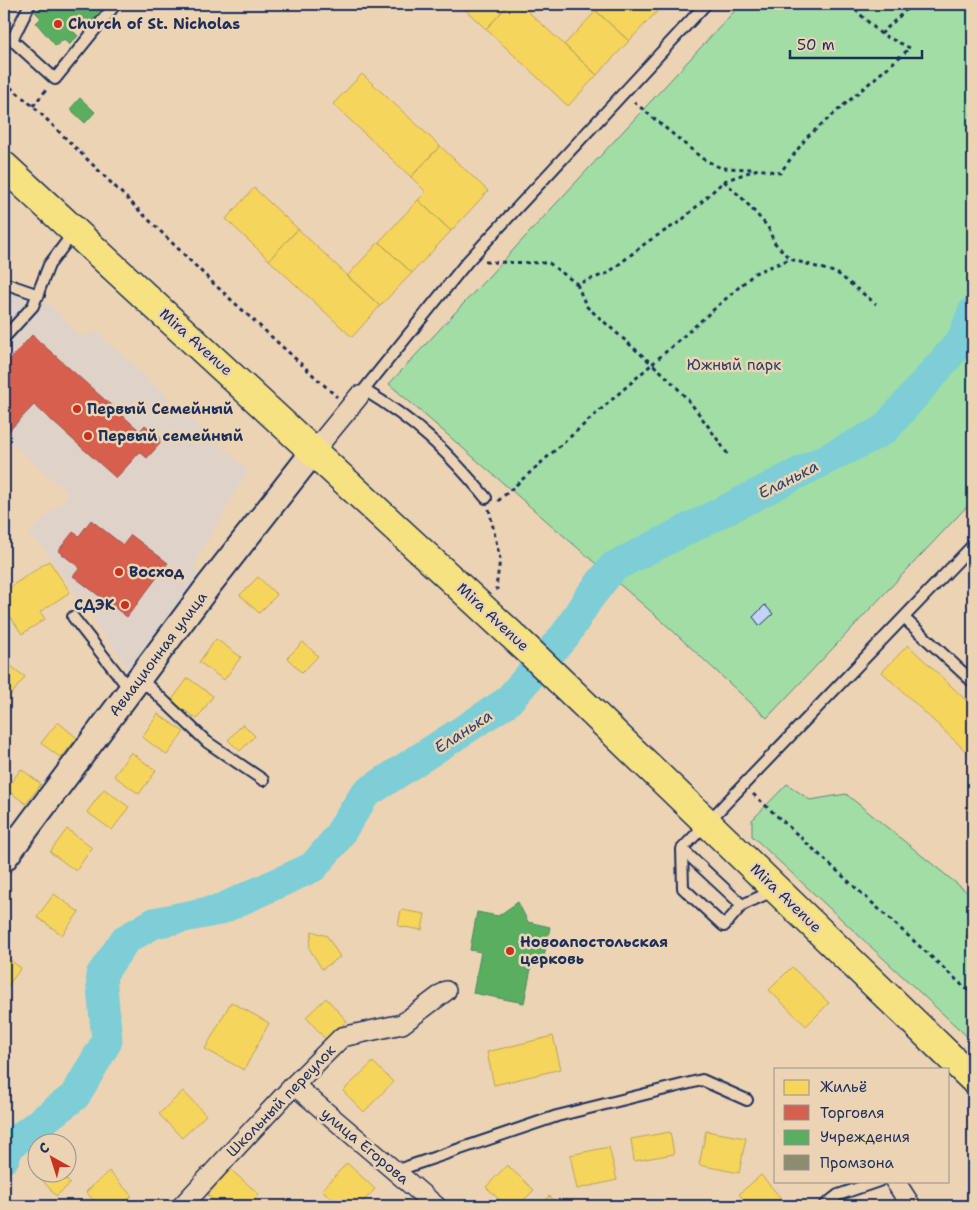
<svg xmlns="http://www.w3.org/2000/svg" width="977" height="1210" font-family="'Shantell Sans',sans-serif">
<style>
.built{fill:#dfd3c9}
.green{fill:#a1dda4;stroke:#5e8681}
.homes{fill:#f6d55c;stroke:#b4a35d}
.shops{fill:#d6604d;stroke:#9e5152}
.public{fill:#5aae61;stroke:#478860}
.industry{fill:#8c8c6e;stroke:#6a7069}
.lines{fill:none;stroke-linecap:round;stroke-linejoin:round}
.river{stroke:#7dced6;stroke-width:31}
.building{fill:#c2d4fa;stroke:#1b2f5e}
.service-casing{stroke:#1b2f5e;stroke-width:14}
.minor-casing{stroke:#1b2f5e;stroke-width:22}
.tertiary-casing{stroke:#1b2f5e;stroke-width:28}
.primary-casing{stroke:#1b2f5e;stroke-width:31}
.path{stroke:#1b2f5e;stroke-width:3;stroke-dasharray:4 4;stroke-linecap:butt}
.service{stroke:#ecd3b4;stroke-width:10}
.minor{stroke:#ecd3b4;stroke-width:19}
.tertiary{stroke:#ecd3b4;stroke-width:24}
.primary{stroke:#f7e281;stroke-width:28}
.poi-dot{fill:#c8321e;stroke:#ecd3b4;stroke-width:2}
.labels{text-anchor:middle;stroke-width:5;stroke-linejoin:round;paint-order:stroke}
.poi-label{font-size:15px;font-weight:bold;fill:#1b2f5e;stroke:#ecd3b4;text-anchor:start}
.street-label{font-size:15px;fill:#1b2f5e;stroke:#ecd3b4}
.park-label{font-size:15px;fill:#284065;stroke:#ecd3b4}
.water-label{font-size:16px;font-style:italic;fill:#2a4770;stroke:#ecd3b4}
</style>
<rect width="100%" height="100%" fill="#ecd3b4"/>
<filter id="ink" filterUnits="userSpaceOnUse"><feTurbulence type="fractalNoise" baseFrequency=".02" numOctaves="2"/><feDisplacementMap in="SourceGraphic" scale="10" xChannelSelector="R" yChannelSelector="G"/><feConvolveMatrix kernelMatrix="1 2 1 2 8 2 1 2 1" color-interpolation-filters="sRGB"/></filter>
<g filter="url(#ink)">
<!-- built -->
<path class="built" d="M4,273L20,282L52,306L81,337L96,331L248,470L195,563L199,585L131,673L45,550L28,533L69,495L4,436Z"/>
<!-- green -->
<path class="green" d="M741,4H973V500L767,718L663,622L389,384Z
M787,784L810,800L846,794L973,897V1042L752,836V820Z"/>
<!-- homes -->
<path class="homes" d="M459,4H509L486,29Z
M509,4H520L597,75L568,106L486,29Z
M602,4H664L629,41L596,11Z
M596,11L629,41L597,75L564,45Z
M362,74L440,146L411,177L333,104Z
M440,146L488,191L451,231L418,200L426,192L411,177Z
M254,188L298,229L269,260L226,219Z
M418,200L451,231L412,273L379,242Z
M298,229L380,306L352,337L269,260Z
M379,242L412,273L380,306L347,276Z
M49,561L70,592L40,612L45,619L22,634L4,607V591Z
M258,577L277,595L259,613L240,595Z
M216,639L241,657L224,680L199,662Z
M303,642L318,656L302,673L287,658Z
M908,645L973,707V758L882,672Z
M6,662L25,677L10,696L4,691V665Z
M188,678L213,696L197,719L171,701Z
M158,714L184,732L167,755L142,737Z
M58,722L77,738L61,758L41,743Z
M243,724L255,736L240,751L228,740Z
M131,752L156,771L139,794L114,776Z
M21,769L41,784L26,804L6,789Z
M104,789L129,807L112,830L87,812Z
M67,829L92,848L76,871L50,852Z
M54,894L79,912L62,935L37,917Z
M401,910L425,914L422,930L398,926Z
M312,931L327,936L340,957L322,969L309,948Z
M4,956L21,968L4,991Z
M792,967L829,1003L806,1026L769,990Z
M326,998L347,1021L326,1040L306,1017Z
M231,1002L269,1023L244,1070L205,1049Z
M553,1036L561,1069L494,1085L487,1052Z
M373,1062L393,1082L364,1112L343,1091Z
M183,1091L206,1115L182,1138L159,1114Z
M706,1131L746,1138L739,1173L699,1165Z
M670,1132L674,1154L634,1161L631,1139Z
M609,1147L617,1180L577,1189L570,1155Z
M347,1163L375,1189L359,1206H340L322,1190Z
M507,1165L534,1190L518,1206H506L486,1187Z
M38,1166V1172H60L70,1184L56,1196L33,1169Z
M230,1169L259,1194L248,1206H211L215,1202L208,1195Z
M109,1171L132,1196L121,1206H99L86,1192Z
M761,1175L788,1206H749L739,1194Z
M549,1196L560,1206H541Z"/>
<!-- shops -->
<path class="shops" d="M32,335L140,431L145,425L159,436L160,444L147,458L140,452L116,478L34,405L4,436V366Z
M91,520L123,545L131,535L168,563L127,617L73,576L80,568L58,551L73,532L79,536Z"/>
<!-- public -->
<path class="public" d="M57,4H102L101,5L107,12L93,25L87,18L73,31L78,36L69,45L64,39L56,46L36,23L41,18L35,12L42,6L48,12Z
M80,98L95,112L85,123L70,109Z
M518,902L528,922L550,927L543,961L533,959L524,1003L473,993L481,952L470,950L477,912L498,916Z"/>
<!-- industry -->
<path class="industry" d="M971,929H973V943L968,941L966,936Z"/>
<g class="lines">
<!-- river -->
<path class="river" d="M4,1158L9,1146L75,1096L107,1041L101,975L125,940L154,923L219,910L313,867L335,841L365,794L507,702L566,634L588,599L613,567L884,430L962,340L973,312"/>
</g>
<!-- building -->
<path class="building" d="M765,605L773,614L760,626L753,617Z"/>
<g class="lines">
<!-- service casing -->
<g class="service-casing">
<path id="service" d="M30,4L12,40L55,79L114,6L113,4
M4,283L39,295
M4,338L33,306L49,265L74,232
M364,390C416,421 448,452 486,498
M359,396L467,262L706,4
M73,617L130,690
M905,619L973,682
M141,679L207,742L263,780
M682,849L742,905L775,890
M742,905L724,926L683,888L682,849L973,545
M395,1171L557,1116L702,1080L747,1100
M824,1206L838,1195L879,1181"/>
</g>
<!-- minor casing -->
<g class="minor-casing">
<path id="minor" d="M314,451L359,396
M294,1085L436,1206
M895,1181L911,1206
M182,1206L294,1085L342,1037L402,1024L446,991"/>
</g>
<!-- tertiary casing -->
<g class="tertiary-casing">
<path id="tertiary" d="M4,859L209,585L314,451"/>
</g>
<!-- primary casing -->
<g class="primary-casing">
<path id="primary" d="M4,166L527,649L973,1079"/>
</g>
<!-- path -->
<path class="path" d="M881,34L912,4
M4,82L33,106L213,283L337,397
M634,102L703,159L721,168L754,169
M33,106L47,89
M724,181L743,199L768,227L774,242L790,259
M485,262L549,263L577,284L608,273L647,242L681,221L724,181L758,169L780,173L807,137L910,48L881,34L849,4
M577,284L586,306L652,364L755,273L790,259L837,273L876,304
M498,501L652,364C684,390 706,423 729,456
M489,509L500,559L496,588L498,590
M753,794L973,995"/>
<!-- service -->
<use href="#service" class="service"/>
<!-- minor -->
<use href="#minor" class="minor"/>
<!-- tertiary -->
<use href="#tertiary" class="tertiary"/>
<!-- primary -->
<use href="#primary" class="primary"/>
</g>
</g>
<!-- markers -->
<g class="poi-dot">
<circle cx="58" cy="24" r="5"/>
<circle cx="77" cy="409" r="5"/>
<circle cx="88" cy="436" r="5"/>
<circle cx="119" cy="572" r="5"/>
<circle cx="125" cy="605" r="5"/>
<circle cx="510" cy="951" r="5"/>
</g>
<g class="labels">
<!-- poi labels -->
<g class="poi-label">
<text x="68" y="29">Church of St. Nicholas</text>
<text x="87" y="414">Первый Семейный</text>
<text x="98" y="441">Первый семейный</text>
<text x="129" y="577">Восход</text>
<text x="115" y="610" text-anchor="end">СДЭК</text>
<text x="520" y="947">Новоапостольская<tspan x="520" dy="17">церковь</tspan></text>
</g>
<!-- street labels -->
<g class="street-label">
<text transform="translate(196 342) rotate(42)" y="5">Mira Avenue</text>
<text transform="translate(493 617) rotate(43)" y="5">Mira Avenue</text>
<text transform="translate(158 654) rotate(-53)" y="5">Авиационная улица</text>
<text transform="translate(786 898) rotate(44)" y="5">Mira Avenue</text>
<text transform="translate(281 1101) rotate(-46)" y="5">Школьный переулок</text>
<text transform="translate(365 1146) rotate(40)" y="5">улица Егорова</text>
</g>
<!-- park labels -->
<g class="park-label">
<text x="734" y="370">Южный парк</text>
</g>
<!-- water labels -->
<g class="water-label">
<text transform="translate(788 479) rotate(-27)" y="6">Еланька</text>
<text transform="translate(463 731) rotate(-33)" y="6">Еланька</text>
</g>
</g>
<!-- margin -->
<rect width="977" height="1210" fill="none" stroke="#ecd3b4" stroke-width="20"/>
<rect x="10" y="10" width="957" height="1190" fill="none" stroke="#1b2f5e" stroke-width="2" filter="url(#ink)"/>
<!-- legend -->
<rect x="774" y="1068" width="175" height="115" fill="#ecd3b4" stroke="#989192"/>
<rect x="784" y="1080" width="25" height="15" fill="#f6d55c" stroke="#989192"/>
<text x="820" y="1092" font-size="15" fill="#1b2f5e">Жильё</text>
<rect x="784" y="1105" width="25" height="15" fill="#d6604d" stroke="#989192"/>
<text x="820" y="1118" font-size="15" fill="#1b2f5e">Торговля</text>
<rect x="784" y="1130" width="25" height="15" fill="#5aae61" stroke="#989192"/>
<text x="820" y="1142" font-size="15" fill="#1b2f5e">Учреждения</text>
<rect x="784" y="1155" width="25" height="15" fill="#8c8c6e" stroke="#989192"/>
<text x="820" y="1168" font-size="15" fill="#1b2f5e">Промзона</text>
<!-- north arrow -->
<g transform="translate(52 1158) rotate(321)"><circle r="24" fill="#ecd3b4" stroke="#989192"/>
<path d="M0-4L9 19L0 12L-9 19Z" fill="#c8321e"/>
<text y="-8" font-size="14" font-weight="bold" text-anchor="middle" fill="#1b2f5e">С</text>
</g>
<!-- scale -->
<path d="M790 50v8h132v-8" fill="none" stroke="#1b2f5e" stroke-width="2.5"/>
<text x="797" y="50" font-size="15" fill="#1b2f5e" stroke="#ecd3b4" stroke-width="4" paint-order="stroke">50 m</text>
</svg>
